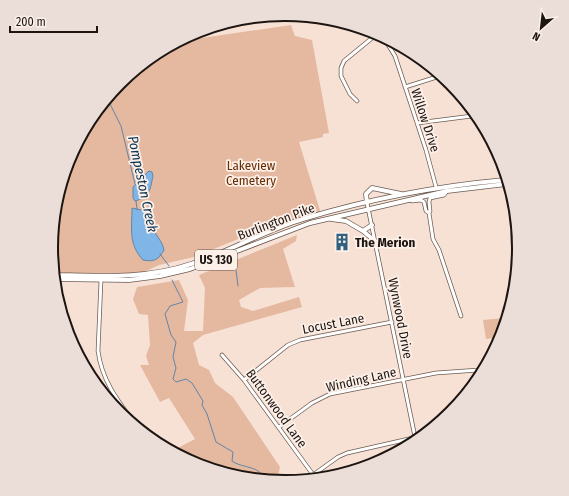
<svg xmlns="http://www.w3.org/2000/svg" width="569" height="496" font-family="'Fira Sans Condensed',sans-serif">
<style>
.green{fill:#e5b8a0}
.water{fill:#80b5e8;stroke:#6285a8}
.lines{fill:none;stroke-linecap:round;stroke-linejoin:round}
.stream{stroke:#6285a8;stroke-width:1}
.minor-casing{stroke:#6d5b51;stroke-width:4.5}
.highway-casing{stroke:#6d5b51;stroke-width:5.5}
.minor{stroke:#fff;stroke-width:3}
.highway{stroke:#fff;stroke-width:4}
.labels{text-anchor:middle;stroke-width:3.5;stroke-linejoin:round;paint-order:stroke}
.shield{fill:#fdf0e9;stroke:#605752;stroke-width:1}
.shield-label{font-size:12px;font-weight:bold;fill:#1d1511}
.street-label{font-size:13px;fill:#1d1511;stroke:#fdf0e9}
.park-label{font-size:13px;fill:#682c02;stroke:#fdf0e9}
.poi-label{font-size:13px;font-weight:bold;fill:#1d1511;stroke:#fdf0e9;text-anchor:start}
.water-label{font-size:14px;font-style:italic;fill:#093253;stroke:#fdf0e9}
.rim{fill:none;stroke:#1d1511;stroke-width:2}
</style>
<rect width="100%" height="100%" fill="#f7e1d5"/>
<!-- green -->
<path class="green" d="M291,25L295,36L312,40L329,133L323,134V137L299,142L321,214L266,234L265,228L194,257L159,265L138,275H56L51,248L68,158L119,82L181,41Z
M297,235L296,241L283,249L295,287L260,288L239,300L241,307L253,311L299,297L302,307L203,335L193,343L199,365L209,370L215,383L233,397L280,467L277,480L195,464L174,450L195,439L169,398L160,402L140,365H149L146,356L150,345L148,315L139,314L133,299L137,287L179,280L188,300L184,331H203L205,288L199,275Z
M505,318L501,337L486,339L483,320Z"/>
<!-- water -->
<path class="water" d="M149,171L152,172L153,176C150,190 150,197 135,201L133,198V187Z
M132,208L146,211C150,216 149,221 152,226C155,235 162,240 164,250C158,260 155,262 143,260C128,244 132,228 132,208Z"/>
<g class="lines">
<!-- stream -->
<path class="stream" d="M108,100L121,126L135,184
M136,201L137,209
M160,254L169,266
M236,270L238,286
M172,280L183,302L170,306L165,314L171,335L176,342L173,357L176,368L173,379L176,382L186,379L192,383L203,401L202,405L207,414L216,442L233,452L232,461C241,468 261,466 263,478"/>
<!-- minor casing -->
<g class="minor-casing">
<path id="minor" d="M384,38L395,56L426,150L436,187
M405,87L440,76
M357,101L350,94L341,76V68L344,61L377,34
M417,123L472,116
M447,191L444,195L430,198L429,202L430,211L429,213L433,239L439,250L461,316
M410,200L412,201L421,200L424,202L426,211L429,213
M367,203L415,437
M101,280L98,351C102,381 118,401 135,424
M222,355L244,380L314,476
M244,380L288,345L300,340L392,322
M279,427L312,403L330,394L436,373L479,370
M313,475L338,457L347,453L413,438"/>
</g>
<!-- highway casing -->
<g class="highway-casing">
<path id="highway" d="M367,203L366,194L372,188L401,194
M331,219L346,221L363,231L372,225
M363,231L375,241
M56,275C101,276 147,279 191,264C229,252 265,230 303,219C369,199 437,186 505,180
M57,279L129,280L160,276L190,269L310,223L447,191L506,184"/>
</g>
<!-- minor -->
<use href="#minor" class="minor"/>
<!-- highway -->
<use href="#highway" class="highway"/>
</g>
<!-- icons -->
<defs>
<g id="building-bare" transform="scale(1.38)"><path d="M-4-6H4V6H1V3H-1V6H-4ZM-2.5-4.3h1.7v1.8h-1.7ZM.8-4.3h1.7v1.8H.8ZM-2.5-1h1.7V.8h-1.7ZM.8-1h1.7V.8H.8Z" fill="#31617f" stroke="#fdf0e9" stroke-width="2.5" paint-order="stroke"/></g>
</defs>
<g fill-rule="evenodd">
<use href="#building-bare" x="342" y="242"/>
</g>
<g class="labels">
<!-- shield labels -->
<rect class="shield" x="195" y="250" width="42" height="20" rx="3"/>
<g class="shield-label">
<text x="216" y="264">US 130</text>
</g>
<!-- street labels -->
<g class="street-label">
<text transform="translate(426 120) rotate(72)" y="5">Willow Drive</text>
<text transform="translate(276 221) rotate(-21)" y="5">Burlington Pike</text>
<text transform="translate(401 318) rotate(79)" y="5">Wynwood Drive</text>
<text transform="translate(333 323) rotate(-11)" y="5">Locust Lane</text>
<text transform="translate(361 379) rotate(-13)" y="5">Winding Lane</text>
<text transform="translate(277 408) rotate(54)" y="5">Buttonwood Lane</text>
</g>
<!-- park labels -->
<g class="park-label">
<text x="251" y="170">Lakeview<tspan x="251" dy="15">Cemetery</tspan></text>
</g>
<!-- poi labels -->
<g class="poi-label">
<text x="355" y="247">The Merion</text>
</g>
<!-- water labels -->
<g class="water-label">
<text transform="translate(143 184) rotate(78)" y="5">Pompeston Creek</text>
</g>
</g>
<!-- crop -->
<path d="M0 0H569V496H0ZM58 248a227 227 0 1 1 454 0a227 227 0 1 1-454 0Z" fill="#ebded8" fill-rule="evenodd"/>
<path class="rim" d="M58 248a227 227 0 1 1 454 0a227 227 0 1 1-454 0Z"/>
<!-- north arrow -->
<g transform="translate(541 28) rotate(208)" stroke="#fdf0e9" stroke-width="3" paint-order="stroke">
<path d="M0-3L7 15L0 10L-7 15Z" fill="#1d1511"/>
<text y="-6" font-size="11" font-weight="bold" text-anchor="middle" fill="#1d1511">N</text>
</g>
<!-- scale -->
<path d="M10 26v6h87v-6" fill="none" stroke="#1d1511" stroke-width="2"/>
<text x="16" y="26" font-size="12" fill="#1d1511" stroke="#fdf0e9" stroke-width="3" paint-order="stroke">200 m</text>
</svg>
